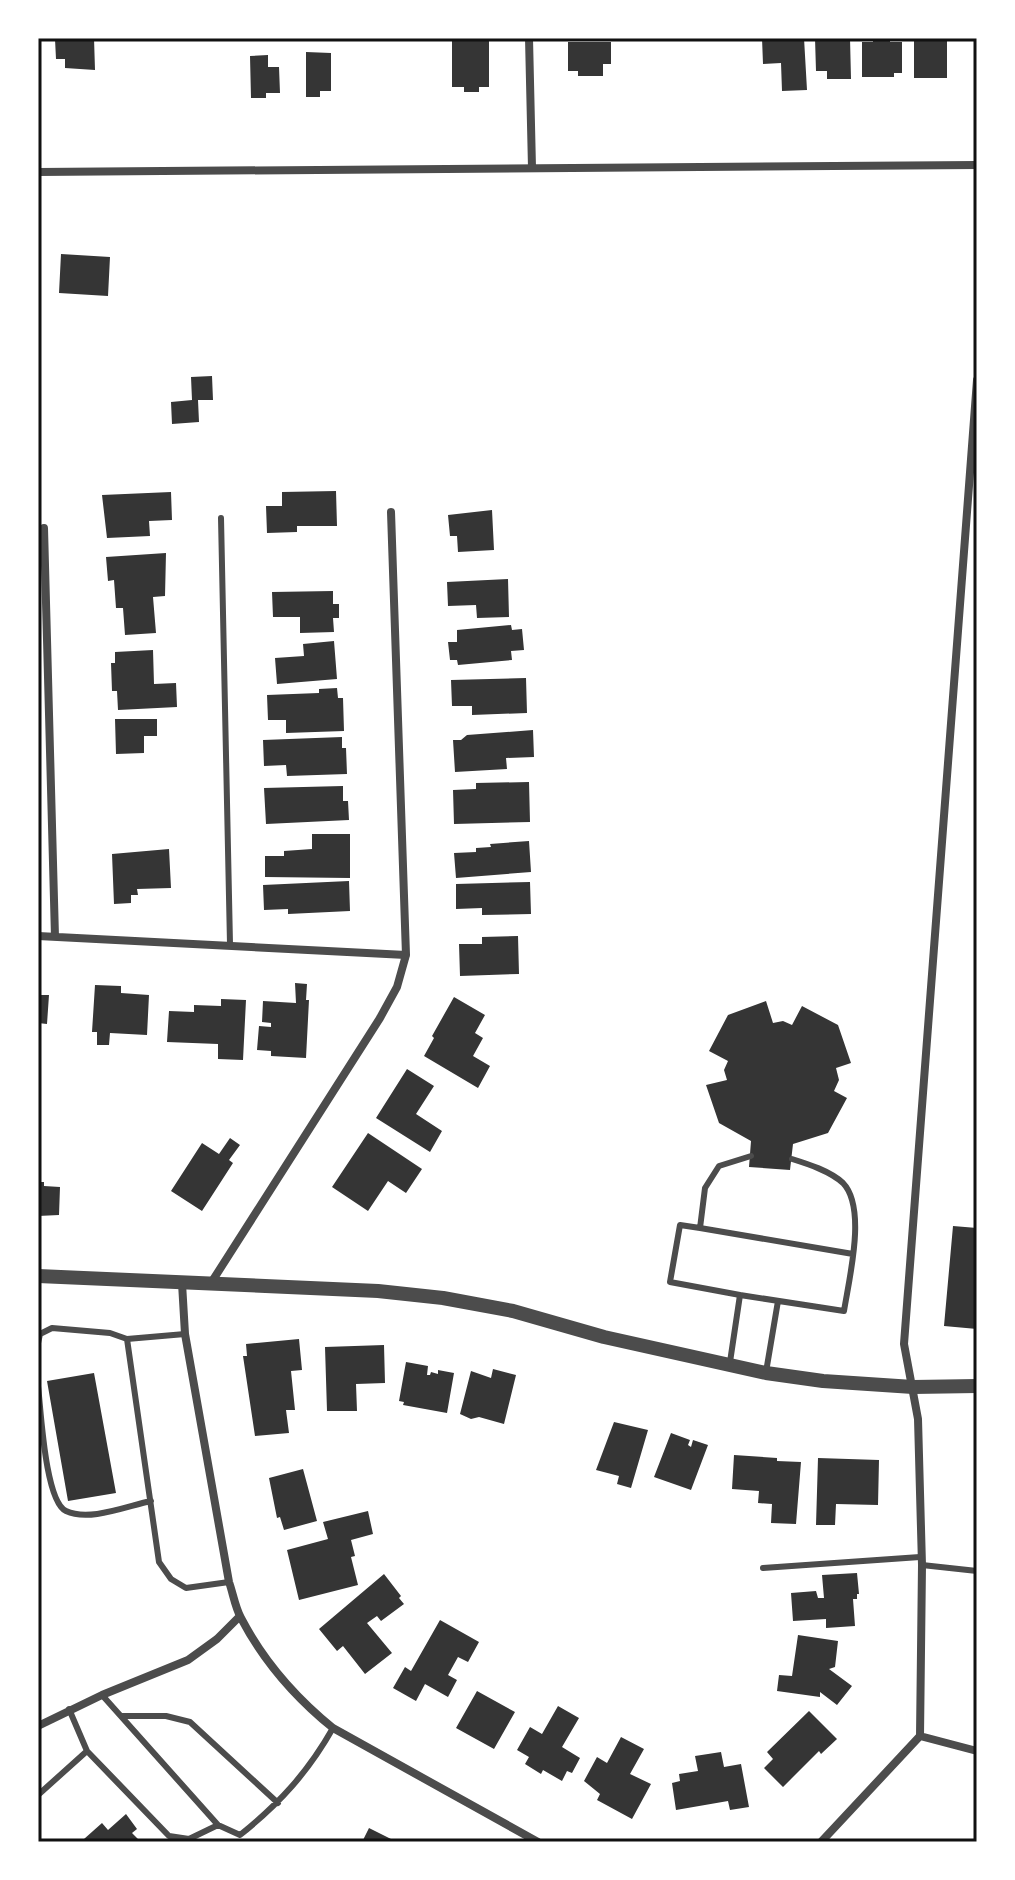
<svg xmlns="http://www.w3.org/2000/svg" width="1015" height="1880" font-family="Commissioner,sans-serif">
<style>
.building{fill:#353535}
.lines{fill:none;stroke-linecap:round;stroke-linejoin:round}
.service{stroke:#4c4c4c;stroke-width:6}
.minor{stroke:#4c4c4c;stroke-width:8}
.tertiary{stroke:#4c4c4c;stroke-width:14}
.neatline{fill:none;stroke:#111;stroke-width:3}
</style>
<rect width="100%" height="100%" fill="#fff"/>
<!-- building -->
<path class="building" d="M66,38H94L95,70L65,68V59H56L55,39Z
M489,38V87H479V92H464V87H452V39Z
M762,38H804L807,90L782,91L781,63L763,64Z
M815,38H850L851,79H827V71H816Z
M873,38H890V42H902V73H894V77H862V42H873Z
M914,38H947V78H914Z
M568,42H611V64H603V76H578V71H568Z
M306,52L331,53V91H320V97H306Z
M268,55V67H279L280,93H266V98H251L250,56Z
M61,254L110,257L108,296L59,293Z
M212,376L213,400H198L199,422L172,424L171,402L192,400L191,377Z
M336,491L337,526H297V532L267,533L266,506H282V492Z
M171,492L172,520L149,521L150,536L107,538L102,495Z
M492,510L494,550L458,552L457,536H450L448,515Z
M166,553L165,596L153,597L156,633L125,635L123,608H116L114,580L108,581L106,557Z
M508,579L509,617L477,618L476,605L448,606L447,582Z
M333,591V604H339V618H333L334,632L300,633V617H273L272,592Z
M511,625L512,630L522,629L524,650L511,651L512,660L458,665L457,660H450L448,642H457V630Z
M334,641L337,679L277,684L275,658L304,656L303,644Z
M153,650L154,684L176,683L177,707L118,710L117,691H112L111,663H115V652Z
M526,678L527,713L472,715V706H452L451,680Z
M337,688L338,698H343L344,731L286,733V720H268L267,695L319,693V689Z
M115,719H157V736H144V753L116,754Z
M533,730L534,757L506,758L507,769L455,772L453,740H461L467,735Z
M342,737V748H346L347,774L287,776L286,765L264,766L263,740Z
M529,782L530,822L454,824L453,790L476,789V783Z
M343,786V801H348L349,820L266,824L264,788Z
M312,834H350V878L265,877V856H284V851L312,849Z
M529,841L531,872L456,878L454,853L476,852V848L491,847L490,844Z
M169,849L171,888L137,889L138,895H131V903L114,904L112,854Z
M349,881L350,911L288,914V909L264,910L263,885Z
M530,882L531,914L482,915V908L456,909V884Z
M518,936L519,974L460,976L459,944H482V937Z
M295,983L307,984L306,1000H309L306,1058L271,1056V1051L257,1050L259,1026L271,1027V1023L262,1022L263,1001L296,1003Z
M95,985L121,986V993L149,995L147,1035L110,1033L109,1045H97V1032H92Z
M38,995H49L47,1024L38,1023Z
M454,997L485,1015L475,1033L483,1038L473,1056L490,1066L478,1088L424,1056L434,1038L432,1036Z
M221,999L246,1000L243,1060L218,1059V1044L167,1042L169,1011L194,1012V1005L221,1006Z
M766,1001L773,1023L783,1021L792,1025L802,1006L838,1025L851,1063L836,1068L839,1080L834,1091L847,1098L828,1133L793,1144L790,1170L749,1167L751,1141L719,1123L706,1085L727,1080L724,1070L728,1061L709,1051L728,1015Z
M407,1069L434,1086L416,1114L442,1131L430,1152L376,1118Z
M368,1133L422,1169L406,1193L388,1181L368,1211L332,1187Z
M230,1138L240,1145L229,1160L233,1163L202,1211L171,1191L202,1143L219,1154Z
M38,1182H44V1186L60,1187L59,1215L38,1216Z
M953,1226L977,1228V1329L944,1326Z
M299,1339L302,1370L291,1371L295,1410H286L289,1433L255,1436L243,1356H247L246,1344Z
M384,1345L385,1383L356,1384L357,1411H327L325,1347Z
M406,1362L428,1366L427,1375H430L431,1372L438,1374V1370L454,1373L447,1413L403,1405L404,1402L399,1401Z
M493,1369L516,1375L504,1424L479,1417L471,1419L460,1414L471,1371L491,1378Z
M94,1373L116,1493L68,1501L47,1381Z
M614,1422L648,1430L631,1488L617,1484L619,1476L596,1470Z
M671,1433L690,1440L688,1445L691,1447L693,1440L708,1445L691,1490L654,1477Z
M734,1455L777,1458V1461L801,1462L796,1524L771,1523L772,1504L758,1503L759,1491L732,1489Z
M818,1458L879,1460L878,1505L836,1504L835,1525H816Z
M303,1469L317,1521L284,1530L280,1517L277,1518L269,1478Z
M368,1511L373,1534L351,1540L355,1556L351,1557L358,1585L299,1600L287,1550L328,1539L323,1522Z
M857,1573L859,1594H857V1599H853L855,1626L826,1628V1619L793,1621L791,1593L816,1591L818,1598H824L822,1575Z
M384,1574L401,1596L399,1598L404,1604L381,1621L377,1616L367,1623L392,1653L365,1674L343,1646L337,1651L319,1629Z
M440,1620L479,1642L468,1662L458,1657L448,1675L457,1680L448,1697L425,1684L416,1701L393,1688L405,1667L411,1671Z
M798,1635L838,1641L835,1667L829,1669L852,1686L837,1705L820,1692V1697L777,1691L779,1675L792,1676Z
M477,1691L515,1712L494,1749L456,1728Z
M558,1706L579,1718L562,1747L580,1758L572,1773L567,1771L562,1781L543,1770L541,1774L525,1764L529,1757L517,1750L530,1727L542,1734Z
M809,1711L837,1739L821,1754L819,1751L783,1787L764,1768L773,1759L767,1752Z
M621,1737L644,1749L630,1774L651,1784L632,1819L597,1800L600,1794L584,1781L597,1757L607,1763Z
M721,1752L724,1767L741,1764L749,1807L730,1810L728,1801L676,1810L672,1783L680,1781L679,1774L698,1771L695,1756Z
M126,1814L137,1829L132,1833L141,1842H87L84,1839L102,1823L108,1830Z
M369,1828L397,1842H362Z"/>
<g class="lines">
<!-- service -->
<path class="service" d="M221,518L230,944
M700,1228L853,1254
M740,1295L844,1311C849,1279 867,1208 843,1183C830,1171 808,1164 792,1159
M127,1339L159,1562L171,1579L186,1588L229,1582
M38,1343L40,1334L52,1328L110,1333L127,1339L185,1334
M730,1362L740,1295L670,1282L680,1225L700,1228L705,1188L719,1166L751,1156
M766,1372L778,1301
M38,1386C41,1410 45,1501 66,1511C89,1522 127,1506 151,1501
M922,1565L977,1571
M763,1568L920,1557
M102,1695L218,1825L240,1835C280,1803 308,1772 333,1728
M69,1709L87,1751
M121,1716H166L190,1722L278,1803
M38,1795L87,1751L169,1836L189,1839L218,1825"/>
<!-- minor -->
<path class="minor" d="M529,38L532,168
M38,172L977,165
M44,528L55,937
M38,936L406,955
M182,1283L185,1334L229,1582C233,1593 235,1607 241,1618C263,1660 296,1698 333,1728L538,1842
M211,1283L380,1018L397,987L406,955L391,512
M38,1726L102,1695L188,1660L217,1639L240,1616
M920,1736L977,1751
M821,1842L920,1736L922,1565L918,1419L904,1344L977,380"/>
<!-- tertiary -->
<path class="tertiary" d="M38,1276L378,1291L443,1298L513,1311L604,1337L766,1373L823,1381L913,1387L977,1386"/>
</g>
<!-- border -->
<rect width="1015" height="1880" fill="none" stroke="#ffffff" stroke-width="80"/>
<rect x="40" y="40" width="935" height="1800" class="neatline"/>
</svg>
